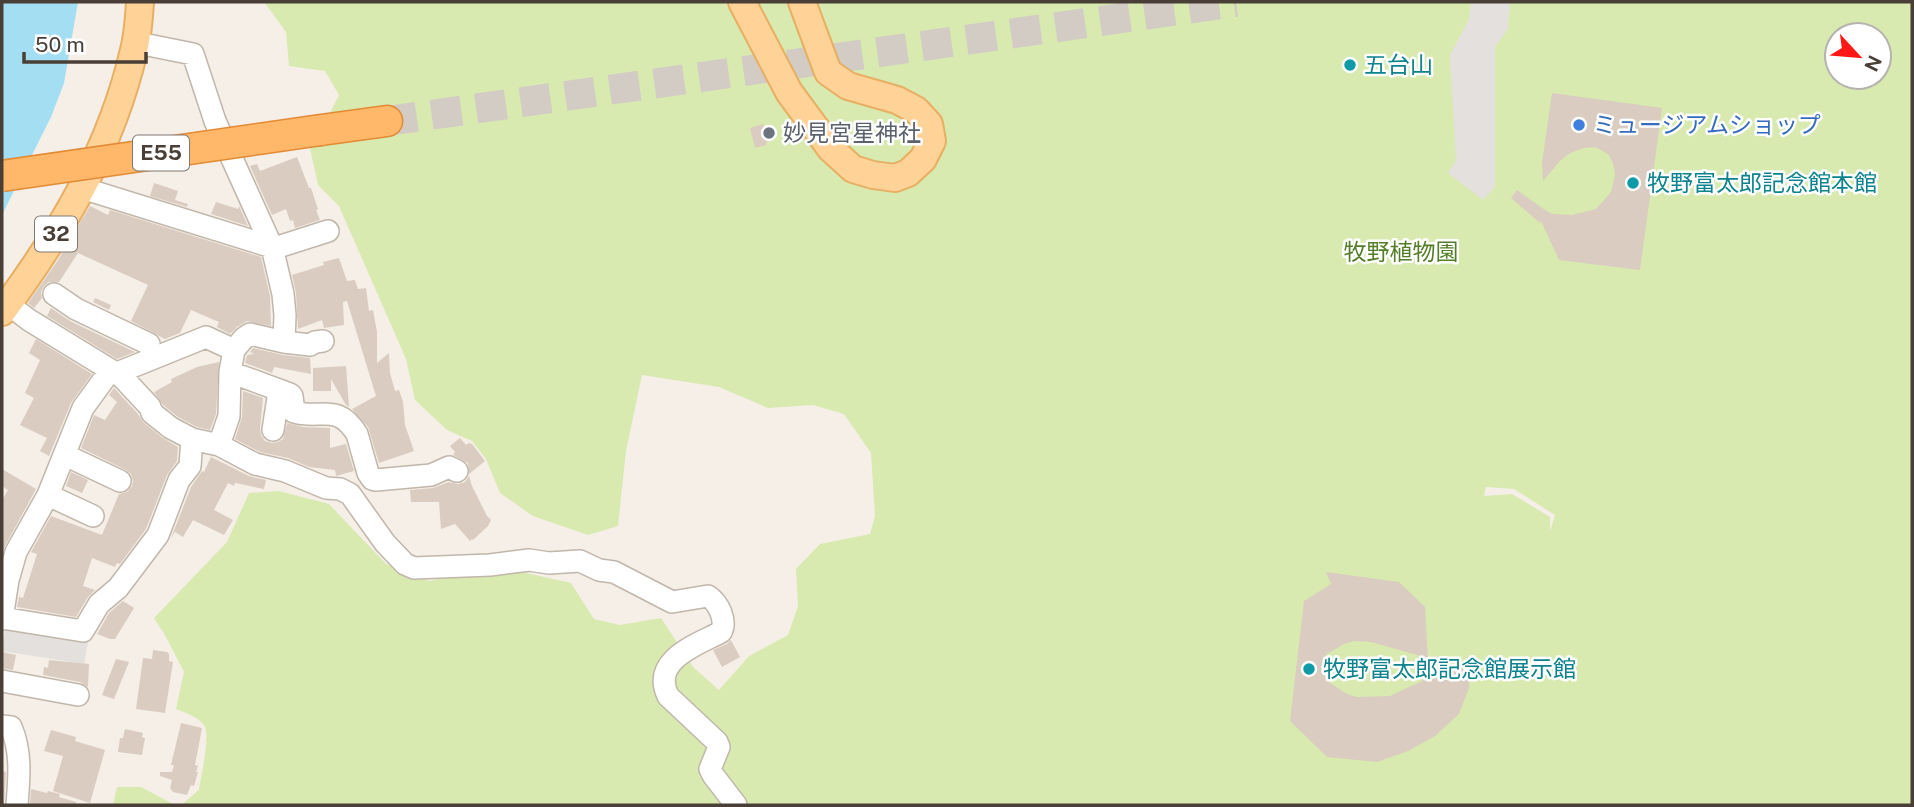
<svg xmlns="http://www.w3.org/2000/svg" width="1914" height="807" font-family="'Public Sans','Noto Sans JP',sans-serif">
<style>
.green{fill:#d8eab0;fill-rule:evenodd}
.parking{fill:#e3e0dd}
.water{fill:#a3def3}
.building{fill:#daccc0}
.lines{fill:none;stroke-linecap:round;stroke-linejoin:round}
.highway-tunnel{stroke:#d3ccc4;stroke-width:30;stroke-dasharray:30 15;stroke-linecap:butt}
.minor-casing{stroke:#c1b6aa;stroke-width:24}
.major-casing{stroke:#e8ae63;stroke-width:30}
.highway-casing{stroke:#e38a34;stroke-width:33}
.minor{stroke:#fff;stroke-width:21}
.major{stroke:#ffd397;stroke-width:26}
.highway{stroke:#ffb869;stroke-width:30}
.highway-bridge-casing{stroke:#e38a34;stroke-width:33;stroke-linecap:butt}
.highway-bridge{stroke:#ffb869;stroke-width:30}
.culture-dot{fill:#0f9aa8;stroke:#fff;stroke-width:2.5}
.shop-dot{fill:#3f7fe0;stroke:#fff;stroke-width:2.5}
.worship-dot{fill:#6b7280;stroke:#fff;stroke-width:2.5}
.labels{text-anchor:middle;stroke-width:5;stroke-linejoin:round;paint-order:stroke}
.shield{fill:#fff;stroke:#807972;stroke-width:2}
.shield-label{font-size:21px;font-weight:bold;fill:#493f36}
.culture-label{font-size:23px;fill:#0d838f;stroke:#fff;text-anchor:start}
.shop-label{font-size:23px;fill:#366cbe;stroke:#fff;text-anchor:start}
.worship-label{font-size:23px;fill:#5b616d;stroke:#fff;text-anchor:start}
.park-label{font-size:23px;fill:#547d27;stroke:#fff}
</style>
<rect width="100%" height="100%" fill="#f5efe8"/>
<!-- green -->
<path class="green" d="M267,2H1912V805H181L199,790C201,776 210,738 205,727C200,717 185,713 176,709L184,672L165,635L154,618L227,542L249,493L279,491L329,504L386,564L429,581L471,573L513,570L571,583L594,619L620,625L661,618L693,667L719,690L749,656L788,635L798,606L796,569L820,544L870,534L875,516L871,453L844,414L813,405L768,408L719,387L642,375L626,451L618,526L588,535L533,516L500,493L486,459L472,441L447,430L415,400L406,359L339,206L318,185L309,144L327,119L339,95L325,71L289,66L286,32L265,3ZM1837,35H1879V77H1837ZM1486,487L1514,489L1555,515L1550,531V517L1512,494L1484,496Z
M117,787H141L175,805H113Z"/>
<!-- parking -->
<path class="parking" d="M1471,2H1510L1508,29L1495,47V187L1483,200L1448,173L1456,160L1450,55L1469,19Z
M6,623L89,638L84,664L2,651Z"/>
<!-- water -->
<path class="water" d="M2,2H78L64,83L51,117L2,215Z"/>
<!-- building -->
<path class="building" d="M1552,93L1662,108L1640,270L1559,260L1541,221L1540,223L1511,198L1517,190L1545,210L1553,214L1572,215L1596,209L1611,192L1615,174L1613,163L1608,154L1595,147L1584,148L1570,153L1560,161L1543,181L1542,163Z
M763,124L764,128L770,126L774,140L766,142L767,145L755,148L750,128Z
M297,157L309,188H311L318,209L316,210L320,220L295,228L293,220L290,221L286,209L272,215L250,166L257,164L260,171Z
M154,183L178,191L175,200L188,204L187,207L150,196Z
M216,202L238,209L239,206L248,226L211,214Z
M90,206L108,215L110,210L261,257L270,296L271,326L247,321L237,327L230,334L217,327L219,322L191,310L180,333L165,339L131,321L148,285L78,253L59,282H49L44,286L41,292L42,298L34,308L28,303L58,260Z
M339,258L347,281L355,280L358,289L366,288L369,311L373,310L377,332V363L389,353L390,373L395,391L399,390L403,402L405,425L414,451L379,463L368,427L352,409L376,396L347,301L343,302L344,325L324,328L322,320L298,329L296,293L292,275L324,265L323,262Z
M95,298L111,305L109,310L93,302Z
M51,308L70,321L135,352L117,359L47,316Z
M36,339L92,374L71,403L49,456L40,451L47,438L20,425L34,398L25,393L40,360L29,353Z
M253,348L283,355L310,358L311,374L274,367L272,373L245,363L247,355L254,354L250,352Z
M219,362L216,414L210,430L197,427L178,417L163,405L154,392L172,382L171,379L197,367Z
M346,366L349,407L346,405L331,379V391H313V368Z
M114,388L138,414L144,423L163,438L178,447L177,461L167,475L146,529L120,564L117,563L115,567L92,558L83,586L95,590L88,597L76,617L17,607L19,597L23,598L37,554L31,552L51,516L102,535L119,494L127,492L132,486L133,481L131,474L126,470L81,448L94,415L105,420L117,402L109,395Z
M243,391L263,398L260,429L261,435L265,441L272,443L278,442L283,439L287,423L303,427L330,428V448L346,444L354,471L336,476L335,470L309,467L288,458L260,452L235,439L242,417Z
M460,438L466,445L469,443L472,444L485,461L469,474L468,463L453,455L455,452L450,446Z
M211,457L249,476L266,480L264,489L235,483L234,486L228,483L214,510L233,520L224,535L193,520L183,537L175,532L171,538L191,487L202,471L204,472Z
M2,469L36,489L5,546L2,554V500L8,490L2,486Z
M71,472L88,480L82,493L66,486Z
M469,476L472,486L487,516L491,520L488,526L473,540L472,539L470,541L455,524L441,529L439,502H411L410,490L433,488L449,482L458,484L465,482Z
M1326,572L1399,582L1425,607L1428,658L1371,642L1354,641L1344,644L1327,654L1322,661L1325,677L1330,683L1347,694L1357,697L1390,696L1471,658L1469,688L1459,714L1435,736L1408,751L1377,762L1327,757L1290,721L1304,601L1331,584Z
M123,601L134,608L115,639H110L97,634L109,613Z
M731,640L740,657L722,667L713,650L727,644Z
M153,650L167,652L169,654V661L173,662L165,713L136,709L143,658L152,659Z
M2,652L16,655L13,670L2,668Z
M116,659L129,662L114,699L102,695Z
M49,660L89,664L88,687L80,682L43,675L44,667L48,668Z
M181,723L202,728L195,765L198,766L196,772H198L194,786L191,785L187,795L173,792L170,788L172,780L160,776V772H172L174,765H171Z
M125,729L143,733L142,737L145,738L142,755L118,752L120,738H123Z
M51,730L76,737L75,741L105,750L90,803L53,791L63,756L44,751Z
M2,771L6,772L4,805H2Z
M31,789L47,793L48,791L60,794L59,797L76,802V805H30Z"/>
<g class="lines">
<!-- highway-tunnel -->
<path class="highway-tunnel" d="M387,121L1236,2"/>
<!-- minor casing -->
<g class="minor-casing">
<path id="minor" d="M82,188L272,247H278L328,231
M54,294L76,309L149,344
M8,304L29,320L122,377L150,407L152,413L171,428L192,439L219,445L255,464L285,471L326,488L340,489L350,494L385,543L405,564L414,568L490,565L529,560L549,563L580,561L599,570L614,572L672,602L708,596C719,603 727,621 721,632C696,645 651,660 668,696L717,742L719,747L710,769L713,775L736,805
M284,342L310,345L315,342L323,341
M234,350L230,372L290,394L292,396L294,412C321,420 337,402 357,434L368,473L372,479L376,480L431,475L449,467L457,471
M273,430L279,391
M219,445L229,416L230,372
M65,455L120,481
M48,495L93,516
M2,618L83,631L99,604L118,588L158,535L179,480L190,466L192,439
M2,619L8,580L16,552L48,495L83,408L107,375L122,371L206,337L234,350L244,338L250,334L284,342L285,315L283,294L272,247L215,121L193,54L148,45L135,47
M2,681L78,695
M2,726L11,727C22,752 19,779 17,805"/>
</g>
<!-- major casing -->
<g class="major-casing">
<path id="major" d="M742,2L789,92L831,149L853,169L873,175L895,178L908,173L923,159L932,141L929,124L916,110L897,100L848,86L828,72L802,2
M2,312C61,233 112,147 134,50C138,35 139,17 140,2"/>
</g>
<!-- highway casing -->
<g class="highway-casing">
<path id="highway" d="M321,130L387,121"/>
</g>
<!-- minor -->
<use href="#minor" class="minor"/>
<!-- major -->
<use href="#major" class="major"/>
<!-- highway -->
<use href="#highway" class="highway"/>
<!-- highway-bridge casing -->
<g class="highway-bridge-casing">
<path id="highway-bridge" d="M2,176L321,130"/>
</g>
<!-- highway-bridge -->
<use href="#highway-bridge" class="highway-bridge"/>
</g>
<!-- markers -->
<g class="culture-dot">
<circle cx="1350" cy="65" r="7"/>
<circle cx="1633" cy="183" r="7"/>
<circle cx="1309" cy="669" r="7"/>
</g>
<circle class="shop-dot" cx="1579" cy="125" r="7"/>
<circle class="worship-dot" cx="769" cy="133" r="7"/>
<g class="labels">
<!-- shield labels -->
<g class="shield">
<rect x="133" y="135.5" width="56" height="35" rx="5"/>
<rect x="35" y="216.5" width="42" height="35" rx="5"/>
</g>
<g class="shield-label">
<text x="161" y="160">E55</text>
<text x="56" y="241">32</text>
</g>
<!-- culture labels -->
<g class="culture-label">
<text x="1364" y="73">五台山</text>
<text x="1647" y="191">牧野富太郎記念館本館</text>
<text x="1323" y="677">牧野富太郎記念館展示館</text>
</g>
<!-- shop labels -->
<g class="shop-label">
<text x="1593" y="133">ミュージアムショップ</text>
</g>
<!-- worship labels -->
<g class="worship-label">
<text x="783" y="141">妙見宮星神社</text>
</g>
<!-- park labels -->
<g class="park-label">
<text x="1401" y="260">牧野植物園</text>
</g>
</g>
<!-- border -->
<rect width="1914" height="807" fill="none" stroke="#493f36" stroke-width="7"/>
<!-- north arrow -->
<g transform="translate(1858 56) rotate(116)"><circle r="33" fill="#ffffff" stroke="#b6b2af" stroke-width="2"/>
<path d="M0-5L12 26L0 18L-12 26Z" fill="#ff1815"/>
<text y="-10" font-size="19" font-weight="bold" text-anchor="middle" fill="#493f36">N</text>
</g>
<!-- scale -->
<path d="M24 52v10h122v-10" fill="none" stroke="#493f36" stroke-width="3.5"/>
<text x="35" y="52" font-size="21" fill="#493f36" stroke="#ffffff" stroke-width="5" paint-order="stroke">50 m</text>
</svg>
